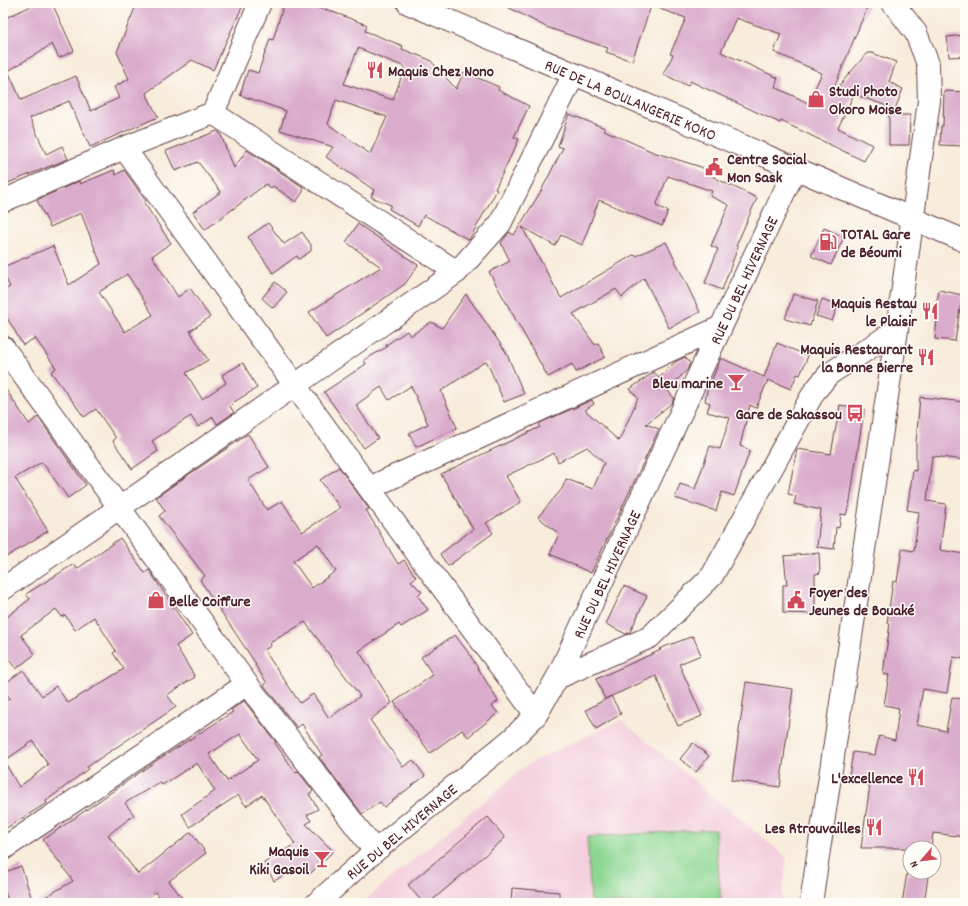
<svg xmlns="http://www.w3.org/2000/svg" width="968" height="906" font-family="Dekko,sans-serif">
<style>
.built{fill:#f4cfdd}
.green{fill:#8dd793;stroke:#6c7b5f}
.building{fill:#daaccc;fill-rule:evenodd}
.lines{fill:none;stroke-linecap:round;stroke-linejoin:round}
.minor-casing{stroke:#643e45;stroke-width:24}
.minor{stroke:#fff;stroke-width:22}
.labels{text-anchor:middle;stroke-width:3;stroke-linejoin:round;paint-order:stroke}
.poi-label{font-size:16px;font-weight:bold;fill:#4a1f2b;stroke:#fdfcf7;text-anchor:end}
.street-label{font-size:16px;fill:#4a1f2b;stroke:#fdfcf7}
</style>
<rect width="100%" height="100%" fill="#fdfcf7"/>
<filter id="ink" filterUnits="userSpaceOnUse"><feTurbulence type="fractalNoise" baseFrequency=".025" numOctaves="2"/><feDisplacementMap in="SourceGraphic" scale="8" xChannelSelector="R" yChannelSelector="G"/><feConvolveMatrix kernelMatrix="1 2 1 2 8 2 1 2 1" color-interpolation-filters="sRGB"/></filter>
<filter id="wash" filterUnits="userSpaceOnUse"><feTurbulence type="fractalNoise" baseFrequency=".012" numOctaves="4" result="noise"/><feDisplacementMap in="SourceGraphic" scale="16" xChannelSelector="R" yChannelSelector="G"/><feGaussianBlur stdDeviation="0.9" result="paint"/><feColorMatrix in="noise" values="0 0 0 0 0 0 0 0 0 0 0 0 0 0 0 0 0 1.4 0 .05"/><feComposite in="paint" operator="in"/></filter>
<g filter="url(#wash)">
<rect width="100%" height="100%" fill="#f8ecdb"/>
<!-- built -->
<path class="built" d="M621,720L787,858L781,903H362L528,764Z"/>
<!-- green -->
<path class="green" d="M715,829L721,903H591L587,837Z"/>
<g id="blocks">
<!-- building -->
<path class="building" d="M38,3H52L74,51L59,58L52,44L8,71L21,100L76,76L91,111L119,98L114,87L129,79L117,52L137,3H244L213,70L192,60L146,93L158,117L90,147L69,101L30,118L46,154L62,146L68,159L3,185V19Z
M284,3H299L325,10V9L367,25L365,31L403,46L402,49L430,60L456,89L464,72L499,87L498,90L529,106L514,137L519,139L495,189L497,190L469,240L424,215L418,226L389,209L391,205L371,197L374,190L326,157L333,147L280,130L286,111L240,95L248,70L258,73L270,39L273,40ZM358,48L405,67L393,100L344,84ZM336,100L387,117L370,154L328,124Z
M500,3H869L831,95L867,53H872L896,62L889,82L903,89L895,109L854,94L838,128L872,145L864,161L781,121L780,123L690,81L688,86L663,74L673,55L670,54L686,18L651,6L632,61L606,52L608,48L546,27ZM736,18L781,34L774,52L822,73L808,103L775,87L778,78L721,52Z
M965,35V56L949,57L947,37Z
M944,91L965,92V146L940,145L941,126H943Z
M569,114L605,128L604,130L653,152L701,167L714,174L713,177L757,198L736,246L738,247L722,290L705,283L718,249L711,246L729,205L710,196L712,191L668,176L656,206L668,211L662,226L599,200L582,245L561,235L555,246L522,227L561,298L633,255L636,256L666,242L700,312L669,328L644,278L622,297L616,289L573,314L595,345L598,343L605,357L576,372L572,364L548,377L489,272L510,261L501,243L509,232L514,235L541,191L563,148L558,146Z
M889,115H910L909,145H889Z
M217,131L220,133L234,168L247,150L303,187V192L296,202L273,186L271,188L266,184L205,230L193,212L221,192L198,162L175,171L166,151Z
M114,170L116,175L124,170L146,201L144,203L171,243L152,256L178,297L190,288L210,317L190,331L208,360L186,373L202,399L226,383L222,375L243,363L257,388L234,402L230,406L234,413L217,424L213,417L198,427L191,416L152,441L158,451L132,469L113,441L116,438L96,409L84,417L51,372L56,368L35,338L23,345L3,311V290L10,287L3,273V267L53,246L69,285L101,264L81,213L50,227L37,200L79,181L80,184ZM127,274L153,315L125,332L99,292Z
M268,223L284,244L302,232L311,245V251L299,259L297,256L273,273L248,237Z
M358,224L418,265L405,284L326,338L309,312L381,267L346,242Z
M824,228L844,237L831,265L811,256Z
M275,282L287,292L273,308L262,298Z
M939,290L962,295L955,341L935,339L937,319H934Z
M466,294L506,352L524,394L504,402L487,362L483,363L441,391L457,428L416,447L409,433L428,424L411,386L389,400L381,387L356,405L378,438L364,448L324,392L366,364L364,360L387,347L386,345L407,331L410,336L431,322L442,328Z
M793,294L818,301L810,326L785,319Z
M822,299L838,305L832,321L816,316Z
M777,343L808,356L800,375L797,374L791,389L768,380L756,408L750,405L740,446L750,450L734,496L722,492L716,511L675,498L680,484L695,489L710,446L720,449L730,418L707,412L710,403L705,401L707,391L721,358L764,377Z
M685,357L690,363L687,370L667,390L674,398L672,403L646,424L659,429L591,573L550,554L559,534L538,517L562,489L566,479L593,489L604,463L587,447L558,462L554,453L506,476L521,502L486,523L493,533L448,566L440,554L473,529L441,474L540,427L539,425L542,422L592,400L594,404L585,410L619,441L638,398L630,389L654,372L659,378L675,362Z
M3,385L29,424L38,417L86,485L68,498L42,462L15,478L48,531L3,559Z
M920,397L965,402V460L932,456L927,501L946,504L940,550L965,554V659L953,657L947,693L923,689L917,725L946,731L952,697L965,700V837L933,833L931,848H861L870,785L848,782L853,752L875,755L879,736L895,740L899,708L884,705L889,675L883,674L890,623H887L893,581L897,582L902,549L914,551L919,512L907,510L913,470L916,471V443Z
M840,405L864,409L850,501L846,515L841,514L839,528L836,527L834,549L817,547L821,510L794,504L796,496L788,494L797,449L831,454Z
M248,434L269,467L248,480L267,510L282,501L302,532L340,508L320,480L339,467L369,509L366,510L398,564L404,560L416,577L411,581L422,592L418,596L428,610L401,627L399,624L359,651L392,703L370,720L403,767L413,760L425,776L384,807L380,802L362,814L319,757L322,755L302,724L297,728L264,685L267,683L255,665L256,664L200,580L205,576L159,516L165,511L156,497ZM318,544L336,571L312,588L293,561ZM305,622L360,696L329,718L313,694L300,703L264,650L271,646L270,643Z
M120,538L145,573L149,570L192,635L176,646L195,677L167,695L176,707L87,767L88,769L46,801L47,803L3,830V703L10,698L3,689V685L23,670L42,696L56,686L68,703L124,669L113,653L116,651L94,617L75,630L65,615L62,617L56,609L21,635L35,654L16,669L3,652V620L30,599L26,594L74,564L77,569ZM33,741L48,765L19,787L4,761Z
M819,553L820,573L815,574V614L783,613V585H787L784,556Z
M624,586L647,596L630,632L626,634L606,624Z
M455,635L470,655L498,701L492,706L498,713L468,737L462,730L430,753L394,702L433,675L421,657Z
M693,636L701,655L679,664L702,716L678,726L656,676L605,699L596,679L661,650L659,649Z
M746,682L793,689L780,787L732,780Z
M611,696L621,714L596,729L586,710Z
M244,701L276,742L275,743L296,773L298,771L313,791L309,794L318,809L307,815L311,821L306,824L333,851L309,875L300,866L274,881L264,863L295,844L262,795L246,806L238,795L190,827L182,814L215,791L197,763L162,785L160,782L125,803L134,815L108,835L138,874L191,832L206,853L169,881L186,903H164L155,892L141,903H35L73,881L43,840L159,759L233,712L231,710ZM240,734L258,760L227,781L209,754Z
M693,743L709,756L696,772L680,759Z
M488,817L505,838L429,903H423L408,885Z
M21,866L33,903H9L3,887V873Z
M907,873L928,877L924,903H902Z
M512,888L559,892V903H511Z"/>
</g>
</g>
<g filter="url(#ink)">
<use href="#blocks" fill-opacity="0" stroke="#643e45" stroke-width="1"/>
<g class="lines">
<!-- minor casing -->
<g class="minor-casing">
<path id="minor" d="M408,3L965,241
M213,113L457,272
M124,148L369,488L536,715
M3,201L124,148L213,113L260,3
M3,347L247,684L375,851
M369,488L721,327
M3,589L457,272L500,224L574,74
M557,678L650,637L712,576L814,392L829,374L897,330
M3,849L247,684
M317,903L375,851L513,738L536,715L557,678L795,169
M811,903L897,330L929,101L928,64L916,33L893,3"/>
</g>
<!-- minor -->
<use href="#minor" class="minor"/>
</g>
</g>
<!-- icons -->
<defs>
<g id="restaurant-bare" transform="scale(1.38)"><path d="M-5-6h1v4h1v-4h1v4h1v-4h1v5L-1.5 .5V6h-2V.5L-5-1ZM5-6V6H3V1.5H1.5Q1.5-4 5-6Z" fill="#d1495b" stroke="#fdfcf7" stroke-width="2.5" paint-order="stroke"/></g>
<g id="shop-bare" transform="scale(1.38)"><path d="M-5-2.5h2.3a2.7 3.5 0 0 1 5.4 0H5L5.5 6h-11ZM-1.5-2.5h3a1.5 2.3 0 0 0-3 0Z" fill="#d1495b" stroke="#fdfcf7" stroke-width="2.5" paint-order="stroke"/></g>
<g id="civic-bare" transform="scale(1.38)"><path d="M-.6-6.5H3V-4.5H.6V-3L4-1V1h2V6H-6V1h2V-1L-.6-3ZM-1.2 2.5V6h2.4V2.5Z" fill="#d1495b" stroke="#fdfcf7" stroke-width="2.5" paint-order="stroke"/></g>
<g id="fuel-bare" transform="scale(1.38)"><path d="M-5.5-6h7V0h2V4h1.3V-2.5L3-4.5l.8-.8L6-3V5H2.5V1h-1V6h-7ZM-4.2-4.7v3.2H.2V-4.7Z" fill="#d1495b" stroke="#fdfcf7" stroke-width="2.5" paint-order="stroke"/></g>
<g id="bar-bare" transform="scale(1.38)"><path d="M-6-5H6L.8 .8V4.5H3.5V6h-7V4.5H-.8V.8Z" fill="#d1495b" stroke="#fdfcf7" stroke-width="2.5" paint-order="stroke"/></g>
<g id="bus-bare" transform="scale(1.38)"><path d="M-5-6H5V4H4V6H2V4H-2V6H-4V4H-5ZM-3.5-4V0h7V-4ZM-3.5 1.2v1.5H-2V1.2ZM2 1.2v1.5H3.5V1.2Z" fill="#d1495b" stroke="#fdfcf7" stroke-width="2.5" paint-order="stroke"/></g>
</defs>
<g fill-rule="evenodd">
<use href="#restaurant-bare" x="375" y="70"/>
<use href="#shop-bare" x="816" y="99"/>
<use href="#civic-bare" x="714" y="167"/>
<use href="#fuel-bare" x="828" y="242"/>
<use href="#restaurant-bare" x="930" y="311"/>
<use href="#restaurant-bare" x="926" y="357"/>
<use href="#bar-bare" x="736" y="382"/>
<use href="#bus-bare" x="855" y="413"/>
<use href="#shop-bare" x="156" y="600"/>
<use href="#civic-bare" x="796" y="600"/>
<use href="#restaurant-bare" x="916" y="777"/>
<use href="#restaurant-bare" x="874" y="827"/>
<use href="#bar-bare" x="322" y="859"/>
</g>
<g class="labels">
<!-- poi labels -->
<g class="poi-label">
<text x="388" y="76" text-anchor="start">Maquis Chez Nono</text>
<text x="829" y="96" text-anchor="start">Studi Photo<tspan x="829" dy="18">Okoro Moise</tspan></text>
<text x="727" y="164" text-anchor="start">Centre Social<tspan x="727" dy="18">Mon Sask</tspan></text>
<text x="841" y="239" text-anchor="start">TOTAL Gare<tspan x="841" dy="18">de Béoumi</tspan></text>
<text x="917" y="308">Maquis Restau<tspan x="917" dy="18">le Plaisir</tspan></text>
<text x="913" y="354">Maquis Restaurant<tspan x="913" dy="18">la Bonne Bierre</tspan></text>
<text x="723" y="388">Bleu marine</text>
<text x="842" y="419">Gare de Sakassou</text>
<text x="809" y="597" text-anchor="start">Foyer des<tspan x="809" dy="18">Jeunes de Bouaké</tspan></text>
<text x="169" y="606" text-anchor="start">Belle Coiffure</text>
<text x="903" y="783">L'excellence</text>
<text x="861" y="833">Les Rtrouvailles</text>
<text x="309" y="856">Maquis<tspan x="309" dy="18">Kiki Gasoil</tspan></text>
</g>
<!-- street labels -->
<g class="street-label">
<text transform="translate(631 99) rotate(23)" y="6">RUE DE LA BOULANGERIE KOKO</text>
<text transform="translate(743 280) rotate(-65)" y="6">RUE DU BEL HIVERNAGE</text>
<text transform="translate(606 574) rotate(-65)" y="6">RUE DU BEL HIVERNAGE</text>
<text transform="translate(401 831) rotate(-40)" y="6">RUE DU BEL HIVERNAGE</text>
</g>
</g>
<!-- margin -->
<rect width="968" height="906" fill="none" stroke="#fdfcf7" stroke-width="16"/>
<!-- north arrow -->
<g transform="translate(922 860) rotate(242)"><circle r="19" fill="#fdfcf7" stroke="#b5a4a5"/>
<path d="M0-3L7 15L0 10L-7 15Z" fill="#d1495b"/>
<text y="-6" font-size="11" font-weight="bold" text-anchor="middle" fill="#4a1f2b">N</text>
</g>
</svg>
